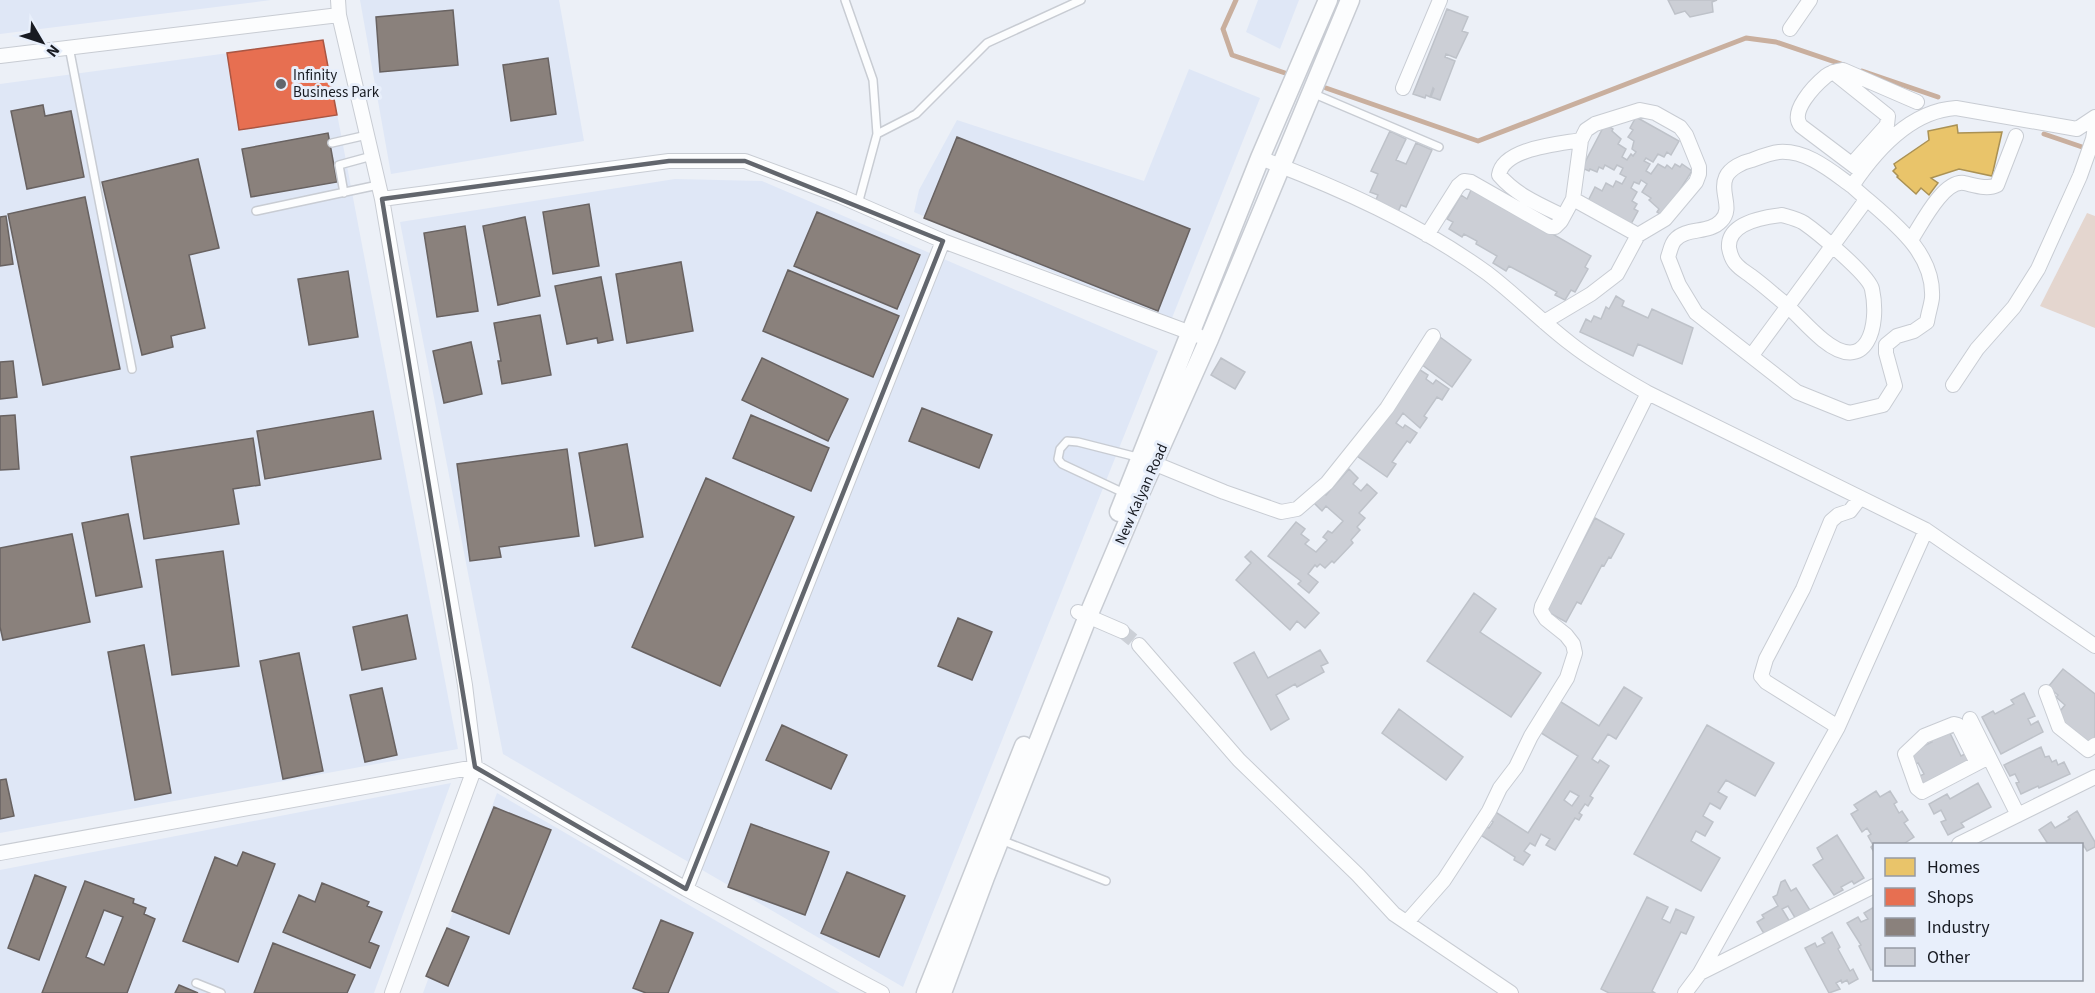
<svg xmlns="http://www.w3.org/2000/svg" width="2095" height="993" font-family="'Source Sans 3',sans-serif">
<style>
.built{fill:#dfe7f6}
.green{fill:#e4d6cf}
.homes{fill:#e9c46a;stroke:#aa9154;stroke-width:1.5}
.shops{fill:#e76f51;stroke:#a95643;stroke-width:1.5}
.industry{fill:#8a817c;stroke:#686261;stroke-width:1.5;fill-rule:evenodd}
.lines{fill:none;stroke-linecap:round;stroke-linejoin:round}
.stream{stroke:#c9af9e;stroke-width:5}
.building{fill:#cccfd6;stroke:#bec2c9;stroke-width:1.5;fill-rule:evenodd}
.minor-tunnel{stroke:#ccd0d7;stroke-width:14;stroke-dasharray:14 7;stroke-linecap:butt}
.service-casing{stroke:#c8ccd3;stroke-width:10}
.minor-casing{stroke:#c8ccd3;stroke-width:16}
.tertiary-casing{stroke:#c8ccd3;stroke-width:21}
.service{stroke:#fcfdfe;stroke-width:7}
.minor{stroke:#fcfdfe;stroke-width:14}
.tertiary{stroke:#fcfdfe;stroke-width:18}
.marked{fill:none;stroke:#62666d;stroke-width:4.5;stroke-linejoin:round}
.poi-dot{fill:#62666d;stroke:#e8effb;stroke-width:2}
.labels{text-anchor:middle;stroke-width:6;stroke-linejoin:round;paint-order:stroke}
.poi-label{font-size:15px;fill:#181b22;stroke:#e8effb;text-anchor:start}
.street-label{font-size:15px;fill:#181b22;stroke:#e8effb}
</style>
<rect width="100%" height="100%" fill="#ecf0f7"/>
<!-- built -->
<path class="built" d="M0,0H271L0,34Z
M360,0H559L584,141L391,174Z
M1258,0H1299L1280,49L1246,32Z
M323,40L458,749L0,833V84Z
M1189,69L1260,98L1170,323L914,212L919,190L957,120L1144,181Z
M675,179L762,181L1158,351L903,987L503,754L400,222Z
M451,783L374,993H0V870Z
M497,793L840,993H423Z"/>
<!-- green -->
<path class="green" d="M2087,213L2095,216V328L2040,306Z"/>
<!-- homes -->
<path class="homes" d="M1957,125L1958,133L2002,132L1992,176L1959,169L1931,178L1938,183L1929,195L1921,188L1916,194L1897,177L1898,176L1893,171L1896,168L1894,164L1929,140L1928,131Z"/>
<!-- shops -->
<path class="shops" d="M323,40L337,115L239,130L227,53Z"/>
<!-- industry -->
<path class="industry" d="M453,10L458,65L380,72L376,17Z
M548,58L556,114L511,121L503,65Z
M43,105L45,116L71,111L84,177L27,189L11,111Z
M328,133L337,182L251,197L242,149Z
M957,137L1190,229L1158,311L924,218Z
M198,159L219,248L189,255L205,328L171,336L173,347L142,355L102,182Z
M85,197L120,369L43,385L8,214Z
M589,204L599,266L553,274L543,212Z
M817,212L920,255L897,309L794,266Z
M6,216L13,264L0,266V217Z
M525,217L540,296L498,305L483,226Z
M465,226L478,311L437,317L424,233Z
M681,262L693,331L627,343L616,274Z
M788,270L899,316L873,377L763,331Z
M348,271L358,337L309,345L298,279Z
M601,277L613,340L598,343L597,338L567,344L555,286Z
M540,315L551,375L502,384L498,361H501L494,323Z
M471,342L482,394L444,403L433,351Z
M762,358L848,399L828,441L742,400Z
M13,361L17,397L0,399V362Z
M922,408L992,435L979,468L909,441Z
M373,411L381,459L265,479L257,431Z
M15,415L19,469L0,470V416Z
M751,415L829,448L811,491L733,458Z
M253,438L260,485L233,489L239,524L144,539L131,457Z
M627,444L643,537L595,546L579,453Z
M567,449L579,536L499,547L501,557L470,561L457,464Z
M706,478L794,517L720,686L632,647Z
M128,514L142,587L96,596L82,523Z
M72,534L90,622L3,640L0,627V548Z
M223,551L239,666L172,675L156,560Z
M407,615L416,659L362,670L353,627Z
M958,618L992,632L972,680L938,666Z
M144,645L171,793L135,800L108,652Z
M299,653L323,771L283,779L260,661Z
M382,688L397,755L365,762L350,695Z
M782,725L847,755L831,789L766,760Z
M6,779L14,816L0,819V780Z
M494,807L551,830L509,934L452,911Z
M751,824L829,852L805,915L728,887Z
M243,852L275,864L238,962L183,941L215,857L237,866Z
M847,872L905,896L879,957L821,933Z
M35,875L66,887L39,960L8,948Z
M85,881L134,899L133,903L146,908L144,914L155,919L127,993H42ZM104,910L123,917L104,965L86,957Z
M322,883L369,902L367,906L382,912L369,942L379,946L370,968L283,932L299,895L315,902Z
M661,920L693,933L668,993H646L633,988Z
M447,928L469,937L448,986L426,976Z
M273,943L355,975L347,993H254Z
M179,985L198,993H175Z"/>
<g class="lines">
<!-- stream -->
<path class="stream" d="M1236,0L1223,29L1232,55L1285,73
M1862,71L1938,97
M1326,88L1478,141L1746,38L1776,42L1844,65
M2044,134L2088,149"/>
</g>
<!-- building -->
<path class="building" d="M1668,0H1717L1712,2L1713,12L1690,17L1685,11L1675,14Z
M1447,9L1468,17L1462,31L1468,33L1456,58L1446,54L1445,57L1455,61L1440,100L1431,97L1434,89L1433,88L1430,97L1426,95L1425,98L1413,94Z
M1636,117L1679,141L1671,155L1667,152L1664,157L1658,154L1653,162L1646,158L1644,161L1650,164L1646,171L1651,174L1658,164L1665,168L1667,165L1672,169L1675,164L1680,167L1682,164L1692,171L1663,216L1657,212L1659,209L1649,200L1651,198L1642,192L1647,184L1641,180L1639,184L1634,182L1631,188L1637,192L1632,201L1637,204L1634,209L1638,211L1631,224L1588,201L1595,187L1602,191L1606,183L1613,187L1616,181L1622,184L1626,177L1620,174L1623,168L1617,165L1614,170L1605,165L1603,169L1599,167L1597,172L1590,169L1589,171L1582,168L1605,124L1613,129L1612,131L1621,139L1618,144L1626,149L1622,157L1627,160L1631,154L1633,156L1636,152L1632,149L1634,141L1628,137L1633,130L1630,128Z
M1390,131L1406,139L1396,160L1406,164L1416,143L1432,150L1406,207L1401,205L1398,212L1375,202L1378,195L1370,192L1378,174L1371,171Z
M1472,188L1591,256L1585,267L1588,269L1575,292L1571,290L1565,300L1555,295L1557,292L1509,266L1506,271L1493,263L1497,256L1476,244L1477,241L1464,234L1462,237L1449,229L1453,222L1447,219L1461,195L1467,199Z
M1616,296L1624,301L1622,306L1648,318L1652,309L1693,328L1682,364L1638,344L1633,356L1580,332L1586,319L1591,322L1594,316L1601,319L1606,307L1609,309Z
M1440,337L1471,360L1452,387L1421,364Z
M1221,358L1245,372L1235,389L1211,375Z
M1417,368L1428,375L1426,379L1433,384L1436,380L1449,389L1442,400L1437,397L1424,416L1427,418L1420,428L1403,413L1396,423L1403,428L1405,425L1417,433L1410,443L1407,441L1392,462L1396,464L1387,477L1357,456Z
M1349,469L1358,478L1353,484L1361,491L1367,484L1377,493L1359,513L1365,518L1357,527L1360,530L1351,540L1353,543L1334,563L1332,561L1325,568L1320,564L1317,567L1315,565L1308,574L1318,582L1309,593L1298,584L1301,581L1268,556L1296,522L1305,529L1301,534L1309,540L1305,544L1316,552L1327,540L1323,537L1328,531L1332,533L1343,521L1326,506L1322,511L1314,503L1323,493L1326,495Z
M1595,518L1624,534L1611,558L1609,557L1604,566L1602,565L1581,604L1577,602L1566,622L1546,611Z
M1251,551L1319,613L1305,628L1297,621L1290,630L1236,580L1251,563L1245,557Z
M1474,593L1496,609L1480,632L1541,673L1511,717L1427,661Z
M1320,650L1328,663L1321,666L1324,672L1297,687L1295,684L1276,695L1289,719L1271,730L1234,663L1254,652L1268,678Z
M2063,669L2095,694V738L2088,747L2056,716L2065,705L2056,697L2058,695L2048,687Z
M1624,687L1642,698L1616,739L1608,734L1592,759L1598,763L1600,760L1609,766L1590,796L1593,798L1588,806L1585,804L1579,813L1582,815L1579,820L1575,818L1555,850L1546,845L1550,839L1541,834L1535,846L1530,843L1524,851L1530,855L1523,865L1514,860L1515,857L1476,832L1482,824L1489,828L1493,822L1486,817L1491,809L1528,833L1578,756L1538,731L1558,700L1599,726ZM1570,791L1579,796L1572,806L1564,800Z
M2024,693L2035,716L2028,719L2031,725L2038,721L2043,732L2001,754L1982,717L1993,711L1995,714L2014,704L2011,700Z
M1399,709L1463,757L1446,780L1382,733Z
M1707,725L1774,763L1755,796L1726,780L1718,792L1727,797L1720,809L1710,803L1703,816L1713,822L1705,836L1696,831L1691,841L1720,858L1701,891L1634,854Z
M1950,728L1952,733H1950L1961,756L1969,752L1974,762L1921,788L1916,778L1924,774L1918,763L1915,764L1909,753L1932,742L1930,738Z
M2041,747L2045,757L2049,756L2052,762L2056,760L2058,765L2064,762L2070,774L2039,788L2038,786L2021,794L2016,783L2019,782L2015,774L2010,776L2004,765Z
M1978,783L1991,807L1961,823L1964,827L1948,835L1941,822L1946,820L1941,810L1934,814L1929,804L1947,794L1950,799Z
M1876,791L1880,797L1890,791L1897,802L1894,804L1899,813L1902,811L1908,820L1904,823L1914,837L1905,843L1906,844H1874V852L1871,847L1873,845L1868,836L1871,834L1867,828L1862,832L1851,814L1858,810L1854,805Z
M2077,811L2095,842V847L2087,851L2084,846L2082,848V844H2048L2039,830L2051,822L2055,828L2070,819L2068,817Z
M1837,835L1864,878L1854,884L1852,881L1841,887L1843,890L1834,895L1813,865L1823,859L1817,848Z
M1785,880L1791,891L1796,888L1813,915L1797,921L1788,906L1782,909L1790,922L1766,937L1757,922L1764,918L1762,915L1778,906L1773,897L1777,895L1781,882Z
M1647,897L1668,907L1662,919L1670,923L1676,909L1694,917L1686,934L1681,932L1652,991L1655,993H1609L1601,989Z
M1874,907V969L1871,970L1859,946L1861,945L1847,923L1858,917L1861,922L1868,919L1864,913Z
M1832,932L1840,947L1838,949L1850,971L1853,969L1858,979L1849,984L1847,980L1842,983L1841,980L1836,983L1840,989L1829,993L1805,948L1815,943L1817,947L1825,943L1822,938Z"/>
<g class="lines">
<!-- minor-tunnel -->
<path class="minor-tunnel" d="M1122,631L1139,645"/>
<!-- service casing -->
<g class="service-casing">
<path id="service" d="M845,0L873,80L877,134L858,204
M69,47L132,369
M1312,93L1439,147
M877,134L916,114L987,43L1081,0
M332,143L367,135
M344,193L339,165L372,156
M256,211L378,185
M1124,493L1062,464L1058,459L1060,449L1067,441L1078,442L1141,458
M1001,840L1106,881
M196,983L221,993"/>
</g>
<!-- minor casing -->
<g class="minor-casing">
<path id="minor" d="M339,15L382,199L465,685L475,767L392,993
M1790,29L1810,0
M0,56L339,15L338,0
M1833,72L1888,116L1887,125L1852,164
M1403,88L1440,0
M1260,158C1339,188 1418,223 1487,273C1516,295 1542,322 1571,344C1595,363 1622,378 1648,393L1926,530
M1862,172L1801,126C1789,112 1814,86 1826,76C1831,72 1837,71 1843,70L1917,102
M1852,186C1831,171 1807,150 1779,152C1770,153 1760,157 1752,160C1743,162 1730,168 1726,177C1719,192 1734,208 1721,221C1709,234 1686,227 1675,240C1671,244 1670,252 1668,257L1679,285L1696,313L1797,392L1849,413L1883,405L1895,386L1886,353V345L1897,336L1914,331L1927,322C1928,314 1931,306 1932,298C1935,248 1884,216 1852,186C1876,150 1910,111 1956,108L2077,129L2095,117
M382,199L669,161H745L840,196L943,241
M1573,199L1638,235
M1782,215C1789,217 1798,219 1804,223C1817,232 1869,275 1872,289C1880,326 1867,376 1823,340C1808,328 1797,314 1783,302C1772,293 1762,284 1751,276C1746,272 1740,269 1736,264C1732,260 1730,253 1729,248C1727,223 1764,217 1782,215Z
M1563,216C1540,205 1516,195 1499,175C1503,148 1559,144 1581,140
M1427,235L1458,186L1464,181L1471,182L1550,227H1555L1561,221L1573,199L1581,140L1586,130L1595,124L1640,110L1655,113L1680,127L1686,135L1699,167V174L1696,182L1665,219L1638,235L1617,274L1591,294L1544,322
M1911,240C1921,225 1943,180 1964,183C1974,185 1987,190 1997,185L2016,136
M1752,355L1866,200
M1953,385L1977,349L2014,307L2038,269L2080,176L2093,139L2095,127
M1146,460L1224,492L1281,512L1297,509L1327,483L1387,408L1433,336
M1078,612L1122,631
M1139,645L1239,760L1358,875L1394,914L1511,993
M2046,692L2059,727L2088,750L2095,745
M1970,719L2018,815
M1838,727L1766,682L1761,676L1766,659L1803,589L1831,521L1838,515L1850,511L1860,498
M1977,763L1958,725L1954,724L1924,736L1905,754L1917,788L1922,792L1989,757
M1959,844L2095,777
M0,853L475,767L686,889L882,993
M686,889L943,241L1199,336
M1407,922L1444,880L1489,811L1500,788L1516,767L1531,736L1567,678L1575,653L1573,644L1566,635L1546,619L1541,611L1542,606L1648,393
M1700,973L1838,727L1926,530L2095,646
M1685,993L1700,973L1874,886"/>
</g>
<!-- tertiary casing -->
<g class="tertiary-casing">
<path id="tertiary" d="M1119,512L1260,158L1328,0
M926,993L1024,746
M942,993L985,877L1088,616L1138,498L1209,339L1350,0"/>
</g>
<!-- service -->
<use href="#service" class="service"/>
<!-- minor -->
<use href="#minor" class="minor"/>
<!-- tertiary -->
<use href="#tertiary" class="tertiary"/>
</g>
<!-- marked area -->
<path class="marked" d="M669,161H745L943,241L686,889L475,767L382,199Z"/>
<!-- markers -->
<circle class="poi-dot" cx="281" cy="84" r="6"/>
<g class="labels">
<!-- poi labels -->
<g class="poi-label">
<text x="293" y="80">Infinity<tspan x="293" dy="17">Business Park</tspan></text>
</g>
<!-- street labels -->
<g class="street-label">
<text transform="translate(1141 494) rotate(-66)" y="5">New Kalyan Road</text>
</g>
</g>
<!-- legend -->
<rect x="1873" y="843" width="210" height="138" fill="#e8effb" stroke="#959aa4" stroke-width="1.5"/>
<rect x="1885" y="858" width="30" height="18" fill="#e9c46a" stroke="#959aa4" stroke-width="1.5"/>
<text x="1927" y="873" font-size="18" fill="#181b22">Homes</text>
<rect x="1885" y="888" width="30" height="18" fill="#e76f51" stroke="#959aa4" stroke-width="1.5"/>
<text x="1927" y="903" font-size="18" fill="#181b22">Shops</text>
<rect x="1885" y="918" width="30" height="18" fill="#8a817c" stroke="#959aa4" stroke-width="1.5"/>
<text x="1927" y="933" font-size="18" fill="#181b22">Industry</text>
<rect x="1885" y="948" width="30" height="18" fill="#cccfd6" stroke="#959aa4" stroke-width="1.5"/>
<text x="1927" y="963" font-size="18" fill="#181b22">Other</text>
<!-- north arrow -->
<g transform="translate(42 42) rotate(129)" stroke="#e8effb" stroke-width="4.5" paint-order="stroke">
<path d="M0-4.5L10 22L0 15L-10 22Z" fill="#181b22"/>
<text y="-9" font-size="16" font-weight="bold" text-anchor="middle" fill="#181b22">N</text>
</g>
</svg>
